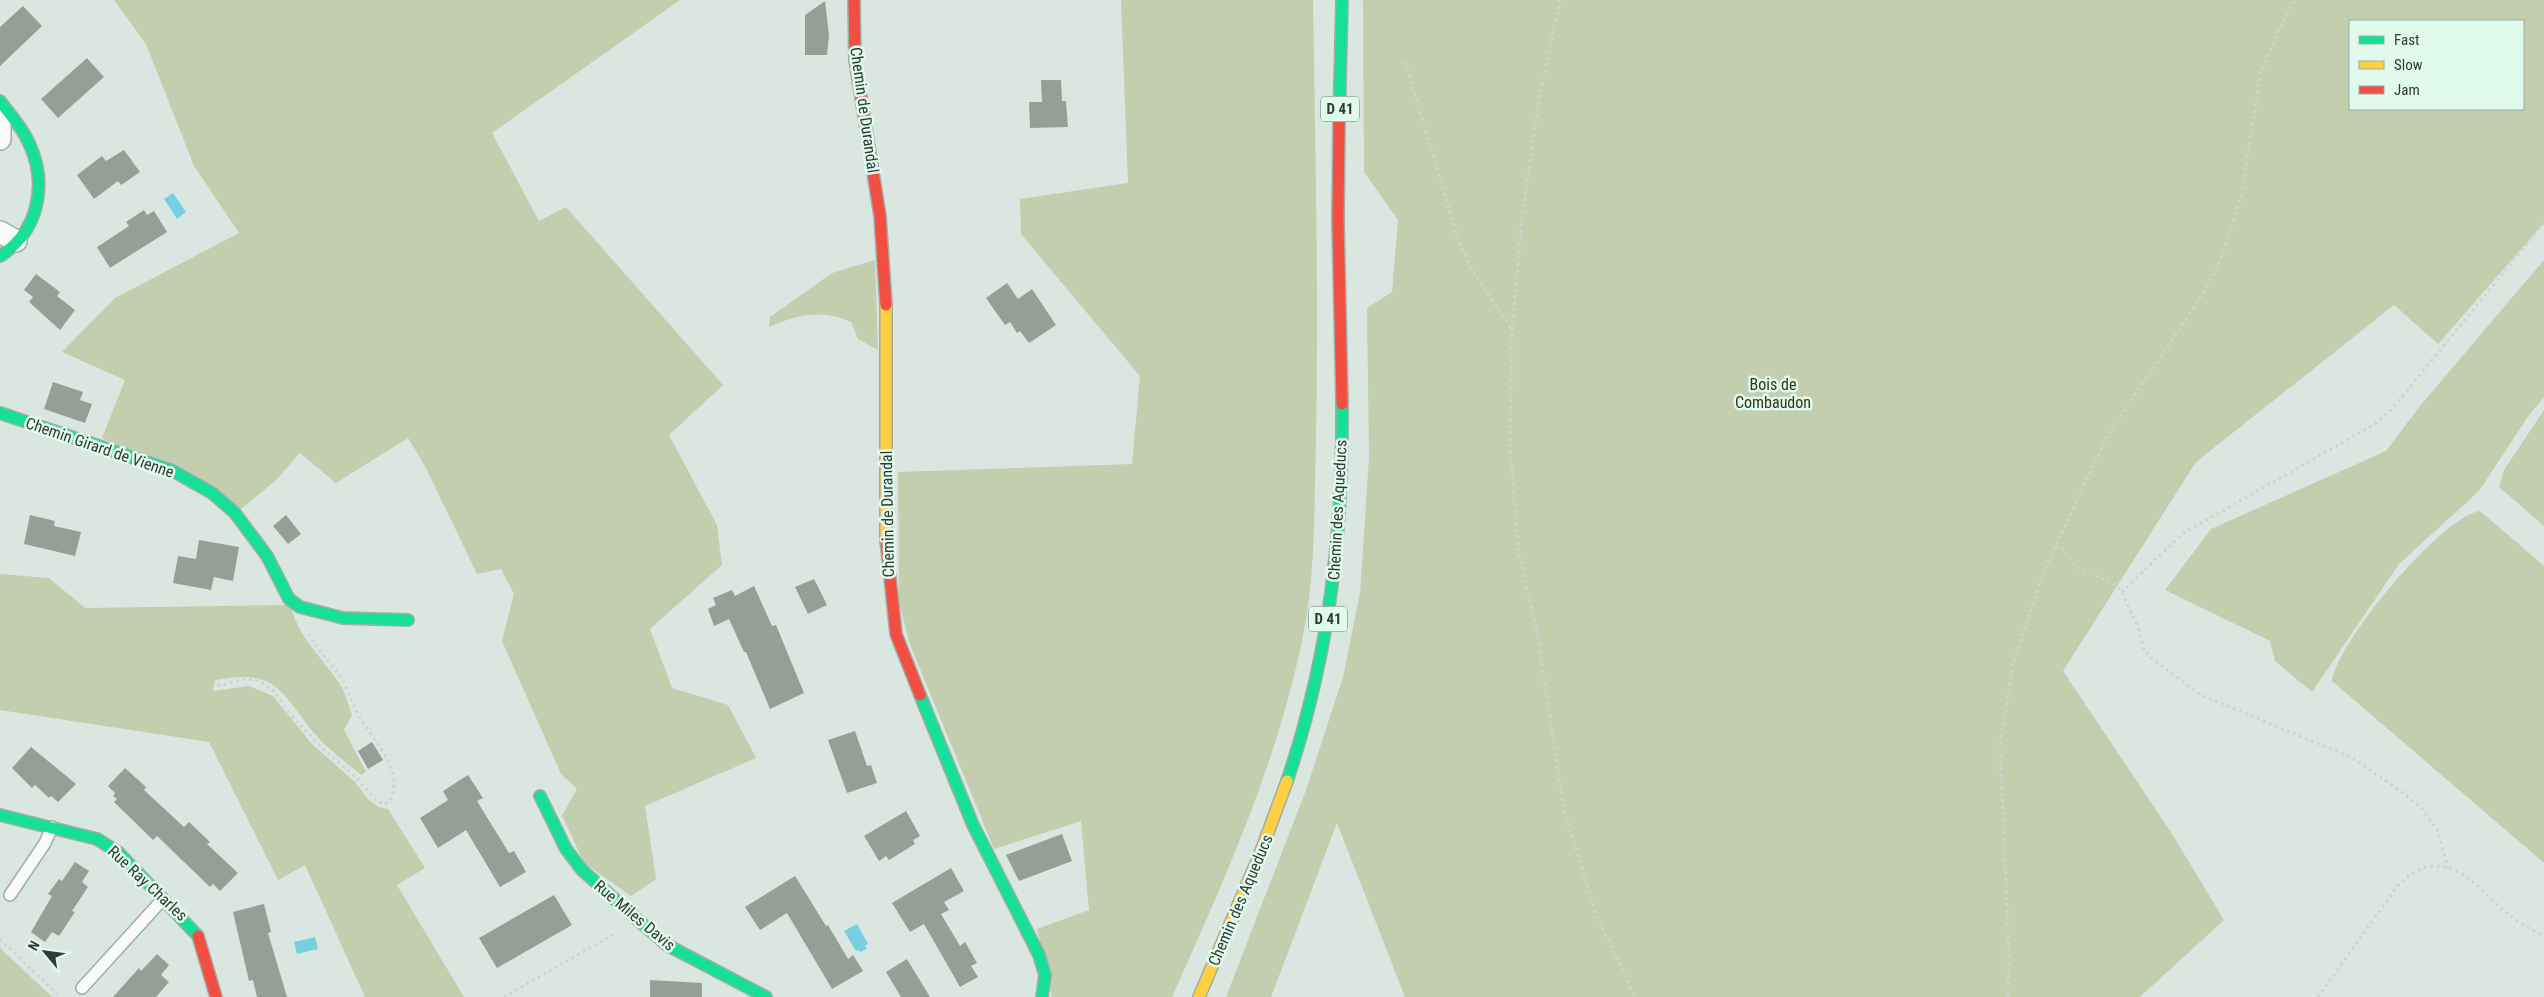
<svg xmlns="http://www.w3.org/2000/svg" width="2544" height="997" font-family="'Roboto Condensed',sans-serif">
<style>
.green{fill:#c2ceae;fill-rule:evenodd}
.water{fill:#76d0e0}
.building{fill:#969e98}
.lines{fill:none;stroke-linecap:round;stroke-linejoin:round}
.lane-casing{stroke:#a2ada8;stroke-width:14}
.street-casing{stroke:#a2ada8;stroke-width:24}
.fast-casing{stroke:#a2ada8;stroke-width:14}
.slow-casing{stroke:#a2ada8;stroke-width:14}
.jam-casing{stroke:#a2ada8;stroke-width:14}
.path{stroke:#ced3d0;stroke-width:3;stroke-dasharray:2.5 4;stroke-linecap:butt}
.lane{stroke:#f9fbfa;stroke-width:11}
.street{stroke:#f9fbfa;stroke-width:21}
.fast{stroke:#16e098;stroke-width:11}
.slow{stroke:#ffcf43;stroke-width:11}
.jam{stroke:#f24e42;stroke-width:11}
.labels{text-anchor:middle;stroke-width:5;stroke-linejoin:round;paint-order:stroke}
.shield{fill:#e1faee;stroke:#66746d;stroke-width:1}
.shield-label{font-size:15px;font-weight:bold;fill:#313b36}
.street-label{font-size:16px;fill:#313b36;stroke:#e1faee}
.park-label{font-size:16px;fill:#313712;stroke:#e1faee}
</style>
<rect width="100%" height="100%" fill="#dae7e1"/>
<!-- green -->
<path class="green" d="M114,0H680L492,133L539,221L566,207L723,385L669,435L717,525L722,565L650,629L672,688L728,705L756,758L645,806L656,879L631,896L584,863L562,815L577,789L561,774L502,641L514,594L501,569L477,574L426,468L408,438L336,483L300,453L275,481L241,509L102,438L125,380L62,352L115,298L239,233L194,166L146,44Z
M1121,0H1313C1315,145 1319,291 1316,436C1314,504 1316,574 1302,641C1276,766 1224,881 1172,997H1052L1037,929L1089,910L1081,821L994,849L909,642L899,602L898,472L1132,464L1140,376L1021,234L1020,199L1128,183Z
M1363,0H2544V223L2438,344L2394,305L2196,462L2063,671L2172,834L2224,920L2140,997H1405L1337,823L1271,997H1226L1306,790L1343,677L1360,593L1369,457L1367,308L1392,292L1398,220L1364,172ZM2350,21H2523V109H2350Z
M875,260L878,350L858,339L851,322C822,309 797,314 769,327L770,317L832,273Z
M2544,260V397L2529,415L2479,491L2399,564L2312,692L2275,661L2270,641L2165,590L2211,529L2386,451L2420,406Z
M2544,410V526L2499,487L2504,470Z
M2480,511L2544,566V863L2332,681C2337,642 2442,516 2480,511Z
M0,574L49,578L85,608L290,605C301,642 322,656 341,686C346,695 349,706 352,715L344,730L366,772L361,775C345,762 327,748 313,732C279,689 276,669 215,680L213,691L249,686L273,696L312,744L355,782L368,799L378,807L388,809L425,868L397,885L464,997H365L305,865L278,880L209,742L0,710Z
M0,948L47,992L52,997H0Z"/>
<!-- water -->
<path class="water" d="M173,193L186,212L177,219L164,199Z
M857,924L868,944L865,946L867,949L860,952L859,950L856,951L844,931Z
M315,937L318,949L297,954L294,942Z"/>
<!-- building -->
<path class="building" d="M825,1L829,35L827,55H805V15Z
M23,6L42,26L0,66V27Z
M87,58L104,77L58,118L41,99Z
M1041,80H1061L1062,101H1066L1068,127L1030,128L1029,102H1042Z
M124,150L140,172L121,185L118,181L94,199L77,175L102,156L106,161Z
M144,210L147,215L154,211L167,232L110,268L97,247L129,226L126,222Z
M36,274L60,292L57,296L75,310L60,330L29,302L33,297L24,290Z
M1007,283L1018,299L1032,289L1056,325L1029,343L1020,331L1017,333L1010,322L1005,325L986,298Z
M53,382L83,392L80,400L92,404L85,423L44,409Z
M30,515L55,521L54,526L81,532L75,556L24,544Z
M286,515L301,534L288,544L273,526Z
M199,540L239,547L233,581L214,577L211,590L173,583L178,556L196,559Z
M814,579L827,605L808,614L795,587Z
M754,586L772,626L776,625L804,693L770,709L746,652H744L729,619L714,626L708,609L716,605L713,598L732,590L735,596Z
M855,731L867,766L871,765L877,783L847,793L828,740Z
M372,742L383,760L368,769L358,751Z
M31,747L76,784L58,802L51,796L49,798L35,785L32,788L12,768Z
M125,768L146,787L144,790L184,827L189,822L210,842L207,844L238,873L220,891L213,884L210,887L157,836L153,840L114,802L117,799L113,796L115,793L108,786Z
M468,775L483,798L477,801L509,853L514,851L526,872L500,887L466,830L438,848L420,818L448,800L443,791Z
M906,811L920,836L913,840L915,844L889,860L886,856L879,861L864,836Z
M1062,834L1072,861L1019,881L1006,855Z
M75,862L89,871L82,882L88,887L72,911L75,912L59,936L52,932L45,942L31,932L52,896L48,894L59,879L62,881Z
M951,868L964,891L944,902L949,910L941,914L960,946L965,942L977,963L971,966L978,977L960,987L924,924L910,932L892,903Z
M795,876L826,926L828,925L848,959L853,955L863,971L832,989L787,913L760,930L745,907Z
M554,895L572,925L497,968L479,938Z
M264,904L271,932L268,933L287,997H257L253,980L249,981L233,912Z
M157,954L169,965L161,975L169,982L156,997H113L139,968L141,971Z
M907,959L930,997H901L886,972Z
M650,980L702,983V997H650Z"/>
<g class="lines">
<!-- lane casing -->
<g class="lane-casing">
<path id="lane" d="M10,895L45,843L52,827
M82,988L163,899"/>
</g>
<!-- street casing -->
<g class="street-casing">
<path id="street" d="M0,119V139
M0,232L16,241"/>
</g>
<!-- fast casing -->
<g class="fast-casing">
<path id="fast" d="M0,101C10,115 22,127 29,143C48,184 39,231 0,256
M1339,123L1342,0
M0,413L173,471L212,493L235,513L267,556L289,599L300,607L343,618L408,620
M920,695L973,825L1039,955L1045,975L1042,997
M1287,781C1329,657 1343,535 1342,404
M540,796L566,849L582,870L639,921L667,945L766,997
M0,815L97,839L119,853L198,936"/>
</g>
<!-- slow casing -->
<g class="slow-casing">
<path id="slow" d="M886,305V540
M1199,997L1260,854L1287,781"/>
</g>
<!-- jam casing -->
<g class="jam-casing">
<path id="jam" d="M854,0L855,60L880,216L886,305
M1339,123L1338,220L1342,404
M886,540L896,634L920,695
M198,936L216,997"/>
</g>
<!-- path -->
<path class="path" d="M1560,0L1538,105L1522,218L1512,329L1510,447L1519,554L1537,631L1564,811L1596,914L1635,997
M1405,62L1459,242L1471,268L1511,328
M2055,547L2062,548L2075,566L2116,585L2122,592L2139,630L2144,650L2152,659L2201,695L2353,758L2402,792L2421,808L2437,829L2448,868
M2122,592L2182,534L2375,424L2392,409L2544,223
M211,686L226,684L241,679L256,680L272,689L290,714L324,750L355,776L377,801L383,804L389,802C406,773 375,742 361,719C353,706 349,691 341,678C331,662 317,651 309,634
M0,939L60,997
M504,997L616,933
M2008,997L2009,953L2000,746L2013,663L2043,573L2107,436L2194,308L2219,264L2242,194L2260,75L2284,19L2295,0
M2318,997L2399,884C2407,877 2417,869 2428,867C2460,861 2481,891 2502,909C2515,920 2528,929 2544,935"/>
<!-- lane -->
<use href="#lane" class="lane"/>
<!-- street -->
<use href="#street" class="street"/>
<!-- fast -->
<use href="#fast" class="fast"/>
<!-- slow -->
<use href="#slow" class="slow"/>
<!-- jam -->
<use href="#jam" class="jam"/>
</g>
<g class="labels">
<!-- shield labels -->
<g class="shield">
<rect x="1321" y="96.5" width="38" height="25" rx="4"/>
<rect x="1309" y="606.5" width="38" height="25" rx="4"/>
</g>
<g class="shield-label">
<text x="1340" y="114">D 41</text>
<text x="1328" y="624">D 41</text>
</g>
<!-- street labels -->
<g class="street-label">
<text transform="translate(865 110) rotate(82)" y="6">Chemin de Durandal</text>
<text transform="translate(100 447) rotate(19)" y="6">Chemin Girard de Vienne</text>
<text transform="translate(1337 510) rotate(-87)" y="6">Chemin des Aqueducs</text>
<text transform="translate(887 514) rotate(-91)" y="6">Chemin de Durandal</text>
<text transform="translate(148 883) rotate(43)" y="6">Rue Ray Charles</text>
<text transform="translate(1240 900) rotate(-67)" y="6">Chemin des Aqueducs</text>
<text transform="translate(635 915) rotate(40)" y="6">Rue Miles Davis</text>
</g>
<!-- park labels -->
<g class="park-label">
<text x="1773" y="390">Bois de<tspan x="1773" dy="18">Combaudon</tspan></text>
</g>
</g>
<!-- legend -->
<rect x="2349" y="20" width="175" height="90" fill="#e1faee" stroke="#9baea4"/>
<rect x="2359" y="36" width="25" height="8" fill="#16e098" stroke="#9baea4"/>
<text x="2394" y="45" font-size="15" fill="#313b36">Fast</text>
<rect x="2359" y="61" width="25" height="8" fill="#ffcf43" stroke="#9baea4"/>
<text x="2394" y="70" font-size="15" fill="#313b36">Slow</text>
<rect x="2359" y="86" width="25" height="8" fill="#f24e42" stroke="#9baea4"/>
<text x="2394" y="95" font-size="15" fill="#313b36">Jam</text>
<!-- north arrow -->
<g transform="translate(45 952) rotate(299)" stroke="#e1faee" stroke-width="4" paint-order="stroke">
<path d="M0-4L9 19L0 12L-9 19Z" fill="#313b36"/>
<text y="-8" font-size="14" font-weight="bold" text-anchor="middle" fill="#313b36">N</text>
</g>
</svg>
